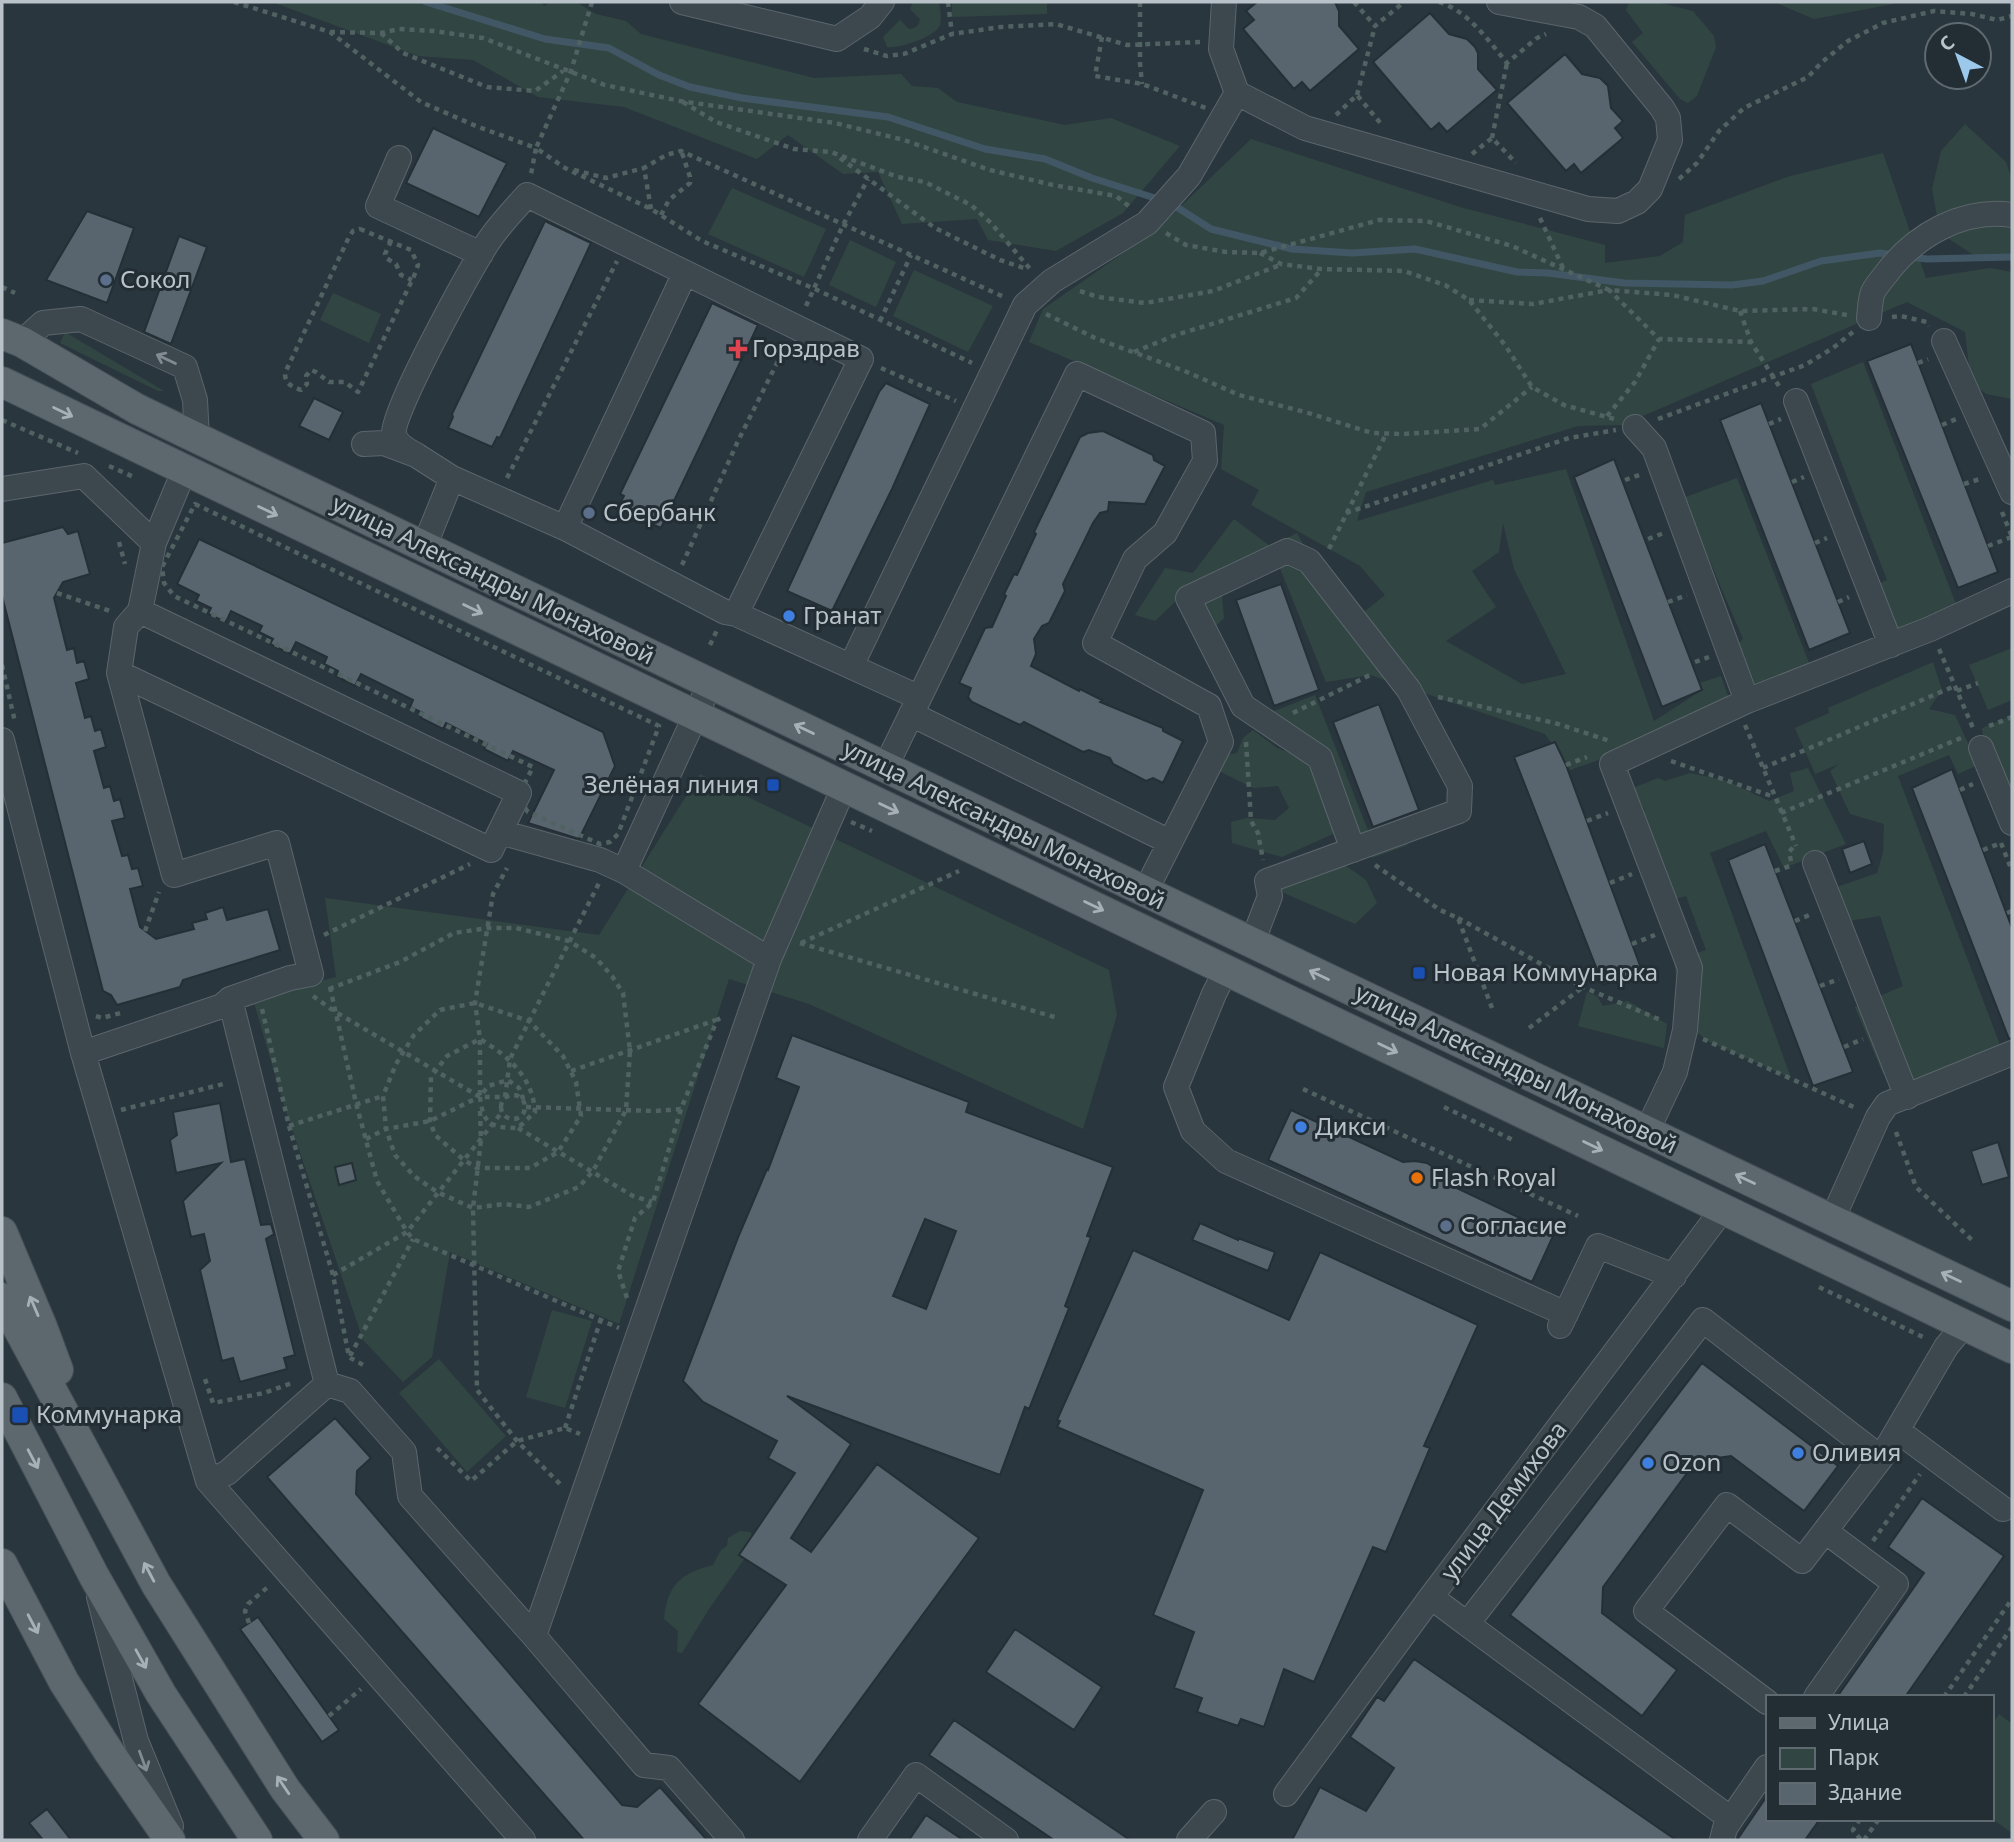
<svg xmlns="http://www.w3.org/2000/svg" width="2014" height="1842" font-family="'Noto Sans',sans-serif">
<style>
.green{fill:#314642;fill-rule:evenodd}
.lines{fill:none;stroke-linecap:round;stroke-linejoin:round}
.stream{stroke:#425765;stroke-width:7}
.building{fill:#58656e;stroke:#242f36;stroke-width:2;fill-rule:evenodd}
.minor-casing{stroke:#5b656c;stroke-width:26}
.major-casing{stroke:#475158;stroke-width:32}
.path{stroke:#506261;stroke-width:4.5;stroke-dasharray:5 5;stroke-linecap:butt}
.minor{stroke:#3d484e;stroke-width:24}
.major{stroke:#5c676e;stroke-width:30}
.oneway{stroke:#828b92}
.oneway2{stroke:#a7b0b7}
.service-dot{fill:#5c6f8a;stroke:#222d34;stroke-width:2.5}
.health-dot{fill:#e0444e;stroke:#222d34;stroke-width:2.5}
.shop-dot{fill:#3f7fe0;stroke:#222d34;stroke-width:2.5}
.transit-dot{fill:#1a4fb4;stroke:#222d34;stroke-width:2.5}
.food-dot{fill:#e8710a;stroke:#222d34;stroke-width:2.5}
.labels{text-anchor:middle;stroke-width:6;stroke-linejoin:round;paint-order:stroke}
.poi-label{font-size:24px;fill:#bac2c9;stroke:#222d34;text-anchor:start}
.street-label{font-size:24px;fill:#bac2c9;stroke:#222d34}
</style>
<rect width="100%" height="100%" fill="#2a363e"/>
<!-- green -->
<path class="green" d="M272,2H541L544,6L551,2H576L596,14L626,21L641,34L814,78L901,74L912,86L938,88L957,102L1065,125L1111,118L1180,146L1123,213L1056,251L988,240L977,219L902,224L878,172L843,174L788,135L757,159L624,107L538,97L473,60L418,56Z
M913,2H939C940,8 942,19 940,25C935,37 899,49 887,47L883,37L900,20L909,29C916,28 919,26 920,19L910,9Z
M952,2H1047V14L952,17Z
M1629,2H1657L1693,11L1714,36L1716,47L1697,96L1688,103L1680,99L1632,42L1643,33L1626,10Z
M1774,2H1904L1814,19Z
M1965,124L2006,162L2012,180L2010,258L1975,256L1940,233L1932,189L1941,151Z
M1251,139L1460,207L1605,245V263L1660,256L1683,242L1685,215L1787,177L1883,153L1926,278L1990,268L2012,272V399L1986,394L1971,382L1965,332L1907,302L1622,425L1578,426L1366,492L1357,521L1493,480L1495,485L1566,469L1654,721L1702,690L1700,683L1721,676L1734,713L1570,770L1545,734L1370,675L1326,682L1279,566L1221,583L1224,618L1213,629L1181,596L1155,621L1135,615L1165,568L1193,573L1234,519L1270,546L1297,533L1347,626L1385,595L1360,566L1251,505L1259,490L1221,469L1224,425L1029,342L1043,309L1155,231ZM1503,523L1514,569L1566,674L1522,684L1446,641L1496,607L1472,571L1499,552Z
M732,188L826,229L804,277L708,234Z
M850,240L896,262L876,307L829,285Z
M914,270L993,306L968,352L893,316Z
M333,293L381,314L369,343L320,320Z
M65,332L164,391H158L60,343Z
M1863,362L1959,612L1894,636L1870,588L1887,580L1811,384Z
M1737,478L1813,673L1752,697L1729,653L1743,639L1683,498Z
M2012,648V700L1988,710L1969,665Z
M1933,662L1942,690L1929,709L1955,715L1978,765L1958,774L1949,755L1898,776L2005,1058L1921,1085L1883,1074L1855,1007L1903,986L1880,916L1829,924L1814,895L1877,873L1883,853L1884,824L1850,814L1830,771L1839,764L1815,774L1795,728L1829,713L1828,708Z
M1315,695L1369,833L1399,823L1408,845L1372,858L1335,833L1282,857L1232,843L1231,822L1247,818L1275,820L1289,808L1278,786L1253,788L1219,771L1226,755L1237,753L1243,738L1253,730L1277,748L1291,753L1297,750L1267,714Z
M2012,716V800L1985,749L1982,728Z
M1808,768L1846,844L1784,868L1766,831L1710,853L1791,1078L1709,1042L1682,1020L1674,961L1706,950L1686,896L1659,903L1632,814L1645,811L1633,788L1658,778L1665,781L1690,773L1727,781L1769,801L1794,791L1790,773Z
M700,774L1109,970L1117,1015L1083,1129L809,1004L729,979L619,1324L450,1252L432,1357L403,1382L363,1340L282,1099L253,999L336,977L325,898L599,935Z
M1342,863L1366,880L1377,903L1355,924L1275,889Z
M1587,992L1597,996L1603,1006L1628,1001L1667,1024L1664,1048L1578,1026Z
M552,1310L592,1321L565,1408L526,1397Z
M439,1359L506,1436L467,1472L399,1393Z
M740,1531L750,1532L757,1541L709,1609L682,1653L677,1652L678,1631L664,1619C668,1584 680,1574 713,1565L721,1550L727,1546L728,1538Z
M1999,1714L2012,1724V1833L1991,1818V1727Z"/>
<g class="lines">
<!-- stream -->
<path class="stream" d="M426,2L545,39L609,48L659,75L690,87L742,98L888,117L985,149L1045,159L1092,178L1161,200
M1172,204L1211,229L1292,249L1352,253L1415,249L1517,272L1548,273L1624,283L1732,285L1763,281L1821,261L1880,253L1895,255
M1910,257L1927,259L2012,257"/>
</g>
<!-- building -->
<path class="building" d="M1257,2H1335L1339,11V26L1359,49L1310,91L1302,82L1294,89L1243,29L1254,20L1246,11Z
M1430,13L1449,34L1467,39L1475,47L1478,53V69L1497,90L1447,132L1439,123L1431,130L1373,62Z
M1565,54L1582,74L1600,78L1608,86L1611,108L1623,121L1615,128L1623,138L1581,173L1574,164L1566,171L1507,103Z
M433,128L507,163L479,217L406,183Z
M87,211L134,228L107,303L46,280Z
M545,221L591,243L500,438L497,437L492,447L448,428L453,417L452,414Z
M179,236L207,247L171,344L144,332Z
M712,303L758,325L661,528L617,509L624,496L620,494Z
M1911,344L1998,572L1958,588L1867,361Z
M886,383L930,404L892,489L832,611L787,591L879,392Z
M314,398L343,412L329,440L299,426Z
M1761,403L1850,633L1809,650L1720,420Z
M1103,431L1153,455L1154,460L1165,466L1145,504L1109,502L1108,511L1100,513L1093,523L1063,584L1065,591L1049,623L1042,626L1034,639L1036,654L1031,666L1079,691L1080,689L1102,700L1100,702L1163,728V731L1183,741L1163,783L1153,778L1146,781L1113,764L1110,758L1089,750L1083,752L1024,722L1020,725L972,702L968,697L971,688L959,683L985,628L992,627L1006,596L1004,594L1014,574L1017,575L1036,534L1034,532L1080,437L1088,433Z
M1614,459L1702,690L1662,707L1574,477Z
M63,527L68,534L78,531L90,574L63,582L54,598L67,650L74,648L77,663L84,661L89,679L76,683L85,718L91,716L95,731L101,729L106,747L94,751L104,788L110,786L114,801L120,799L125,818L112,821L122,856L128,855L132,869L138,868L143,886L130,889L140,927L156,939L194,929L192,923L207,919L205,913L223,907L227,920L268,909L280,950L183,980L180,987L117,1005L111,995L103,991L2,596V543Z
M199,539L603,732L615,766L579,839L528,823L554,770L513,751L508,761L484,749L487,744L446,723L443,729L421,718L423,713L410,707L413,700L361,674L355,686L336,676L338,671L324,664L327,657L296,642L290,654L270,644L273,639L259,632L262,626L231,611L226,622L208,614L211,608L196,601L199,595L177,584Z
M1281,584L1319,690L1274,706L1236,600Z
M1379,704L1419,810L1373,827L1333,722Z
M1555,742L1566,765L1642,971L1603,985L1514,757Z
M1952,769L2012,928V1038L2009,1039L1912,788Z
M1864,841L1872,864L1850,873L1842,849Z
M1765,844L1853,1072L1813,1086L1728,860Z
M792,1035L969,1102L966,1112L1113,1167L1087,1236L1091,1237L1065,1306L1069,1308L1029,1409L1025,1407L1000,1475L787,1396L851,1444L791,1538L811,1552L877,1464L979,1538L800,1782L698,1704L786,1585L739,1555L795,1473L768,1458L777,1441L703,1402L683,1381L739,1235L767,1169L768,1170L799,1087L776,1078ZM925,1219L956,1231L926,1309L893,1296Z
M220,1103L231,1162L245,1159L261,1225L271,1224L274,1234L266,1239L295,1355L284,1358L287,1369L240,1382L233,1358L222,1361L200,1270L210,1261L204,1234L191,1237L183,1201L221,1163L176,1173L170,1140L177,1135L173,1112Z
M1291,1110L1403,1162L1415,1161L1427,1163L1439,1171L1446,1183L1554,1234L1532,1282L1268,1160Z
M1998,1142L2009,1177L1982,1185L1971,1151Z
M352,1163L356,1180L339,1185L335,1167Z
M1200,1223L1238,1240V1238L1275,1252L1268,1271L1192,1240Z
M1133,1250L1289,1320L1320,1252L1478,1325L1424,1446L1430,1448L1386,1552L1373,1547L1314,1682L1284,1669L1264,1727L1241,1719L1238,1726L1197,1712L1202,1698L1174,1688L1194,1632L1153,1615L1203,1490L1057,1427L1060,1421L1057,1420Z
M1702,1363L1838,1466L1804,1511L1731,1456L1696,1461L1603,1587L1602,1613L1677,1670L1642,1716L1510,1615Z
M335,1418L371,1458L357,1471L356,1494L622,1805L637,1807L660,1787L707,1840H584L267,1477Z
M1922,1498L2004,1556L1905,1697H1837L1924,1573L1888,1547Z
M258,1617L339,1730L322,1742L240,1629Z
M1015,1629L1102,1687L1074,1730L986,1672Z
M1414,1659L1676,1840H1292L1320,1787L1366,1811L1394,1768L1350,1737L1377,1697L1384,1701Z
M954,1720L1130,1840H1054L929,1755Z
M1767,1796V1819H1820L1805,1840H1737Z
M47,1809L71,1840H43L29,1823Z
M926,1815L963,1840H909Z"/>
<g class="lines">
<!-- minor casing -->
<g class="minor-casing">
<path id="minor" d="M682,2L837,39L870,17L882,2
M1237,93L1305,128L1588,209L1618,211L1637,202L1650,189L1670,140L1668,118L1662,108L1595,26L1579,17L1499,2
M399,158L378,206L481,254
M1869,318C1870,310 1870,299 1873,292C1876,286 1882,279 1886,274C1915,235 1963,208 2012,215
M1944,341L2012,492
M22,342L43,323L81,319L185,367L195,400L197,438
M1796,401L1891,645
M1635,427L1654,448L1747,701
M364,444L384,443L416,455L452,478L565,528L725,612L736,614L918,697
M416,455C407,450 396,445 394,434C391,412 470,271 486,245C497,227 513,211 527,195L861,359L736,614
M184,471L154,543L140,611L126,627L119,673L174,875L277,843L311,974L290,978L230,999L327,1384
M2,489L84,476L154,543
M565,528L685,273
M424,547L452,478
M851,666L1025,305L1052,281L1147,223L1189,176L1237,93L1221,49L1224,2
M119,673L491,850L519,793L140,611
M911,714L1170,842
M2,740L83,1053L208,1481L523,1840
M1981,748L2012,823
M885,768L1077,374L1203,433L1205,461L1165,533L1135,559L1095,643L1209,706L1221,742L1145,892
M500,832L600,860L624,871L769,959
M1815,863L1907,1097
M624,871L710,684
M1252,943L1270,896L1267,881L1459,811L1460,786L1409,690L1309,561L1287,551L1188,598L1243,706L1320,758L1353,850
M1226,970L1214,994L1176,1087L1193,1131L1226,1161L1566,1314
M83,1053L222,1006L230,999
M1647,1131L1675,1072L1685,1030L1690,968L1612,764L1747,701L1930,629L2012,591
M1832,1220L1878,1117L1887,1104L2012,1053
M1560,1326L1598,1246L1674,1276
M327,1384L350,1391L404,1452L410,1496L534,1636L644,1765L669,1768L732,1840
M1898,1431L2003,1509
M208,1481L227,1473L327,1384
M99,1597L136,1741L171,1826
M1431,1597L1467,1624
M534,1636L769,959L844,787
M1816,1697L1896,1584L1825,1531L1881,1458
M1767,1702L1646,1611L1727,1505L1802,1561L1825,1531
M1286,1794L1431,1597L1723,1209
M1731,1819L1767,1767
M870,1840L916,1775L1006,1840
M1189,1840L1214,1812
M1722,1840L1725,1828L1731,1819L1467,1624L1703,1320L1881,1458L1946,1347L1964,1325"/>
</g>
<!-- major casing -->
<g class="major-casing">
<path id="major" d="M2,334L22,342L137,409L197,438L2012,1306
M2,382L2012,1348
M2,1232L42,1327L58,1370
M2,1298L156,1584L285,1789L324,1840
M2,1398L94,1576L161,1694L257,1840
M2,1564L64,1682L109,1752L170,1840"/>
</g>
<!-- path -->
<path class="path" d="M234,2L330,32L421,102L476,126L536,148L531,174
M592,2L571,71L536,148L565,168L651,209L702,241L815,289L972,363
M948,2L952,34
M1140,2V63L1142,84
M1354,2L1375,26L1404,2
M1439,2C1468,11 1488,40 1507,63L1537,38L1546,34
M330,32L381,33L399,29L434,31L483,38L605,85L680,101L835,123L904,140L990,170L1053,185L1116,196L1131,208
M381,33L403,53L487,87L535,91L563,71
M1102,37L1095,76L1142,84L1206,108
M864,49L887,56L904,54L952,34L1001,27L1056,24L1127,45L1200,42
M1357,95L1375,26
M683,102L716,122L794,149L831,152L898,177L925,182L971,205L991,223L1031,270
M1336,115L1357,95L1382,125
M1492,138L1507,63
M1472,154L1492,138L1516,163
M840,158L935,228L1000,260L1027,269
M574,170L606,178L644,168
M1679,179L1697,163L1719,131L1744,108L1808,77L1822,62L1848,41L1883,23L1934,11L1972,14L1997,20L2012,16
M651,209L644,168L666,155L681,151L1004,297
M661,215L669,200L690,183V177L682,153
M1540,218L1563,268
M360,229L411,250L418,265L414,276L358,392L345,382H329L316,372L311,370L306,376L307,384L301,390C291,386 285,384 285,373L349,237L353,231Z
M1166,233L1186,245L1226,252L1260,253L1379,220L1426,221L1512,246L1609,290L1672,295L1740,311L1813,309L1847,315
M391,241L385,254L386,258L396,264L401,275L412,280
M1260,253L1281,264L1321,269L1404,271L1445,285L1469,300L1505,345L1532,387L1564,405L1614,419
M2,287L15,293
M1080,291L1098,297L1145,303L1213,291L1280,265
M1469,300L1533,304L1609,290L1659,339L1751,342
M806,306L843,225L868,179
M1740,311L1751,342L1779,386
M1046,314L1095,338L1187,372L1239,395L1305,412L1372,433L1403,434L1480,429L1532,387
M1892,317L1901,316L1927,322L1929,326
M880,321L911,255
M1134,352L1176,335L1296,298L1321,270
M1918,363L1928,359
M881,368L956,401
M1607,416L1635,382L1659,339
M1658,419L1805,365L1833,348L1853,332
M2,420L78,453
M1769,424L1781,419
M1942,425L1956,419
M109,466L136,478
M507,478L617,261
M1625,480L1642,474
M1792,482L1804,477
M1964,484L1983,478
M195,504L659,726L618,834L610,842L600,844L528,812C515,796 525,783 533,767L174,596L164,583L162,567Z
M2002,512L2012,537
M1346,513L1569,438L1616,430
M1648,539L1664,533
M119,542L125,564
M1815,543L1827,538
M1988,546L2012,537
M1329,549L1386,434
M682,565L738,441L786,345
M57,593L110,611
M1668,602L1687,595
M1838,602L1849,597
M710,645L717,630
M1939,649L1973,728
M1695,662L1709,657
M2,665L15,722
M1957,691L1978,683
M1438,697L1555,723L1610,741
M1293,713L1370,675
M1745,725L1796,846
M1989,726L2012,717
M1246,742L1251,821L1258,833L1263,860
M1671,761L1774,797
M1566,765L1587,757
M1763,768L1955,686
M1960,790L1973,784
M1781,813L1961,738
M1587,821L1608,813
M851,822L872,831
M2001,843L2012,871
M1983,850L2001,843
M1791,861L1789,852L1795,845
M1375,865L1440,910L1458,918L1492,1008
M1775,871L1793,865
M1610,883L1632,874
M2007,913L2012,911
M1458,918L1583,987L1663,1021
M1795,921L1812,914
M145,931L159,892
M324,935L470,864
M800,943L1058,1018
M801,943L959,871
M1632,944L1655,935
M1820,986L1839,979
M330,987L356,1103L377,1181L407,1232L413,1239L619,1328
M329,989L400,962L454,933L488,928H516L569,941L596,958L612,976L623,993L630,1051L626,1110L593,1171L579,1187L529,1207L504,1204L473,1208L437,1192L414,1176L395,1155L386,1129L383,1096L396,1064L414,1035L440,1010L475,1003L529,1021L563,1056L576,1082L581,1116L558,1152L530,1168H477L464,1160L435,1135L430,1121L431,1077L447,1056L480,1039C508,1056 533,1077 535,1112L518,1128C491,1128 483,1124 480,1097L488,1086L508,1080L519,1088L524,1101
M313,996L334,1011L480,1097H505L510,1059L599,883
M262,1009L289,1126L333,1275L349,1357L365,1366
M96,1016L102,1018L124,1012
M1529,1028L1583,987
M1703,1039L1858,1109
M1844,1047L1863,1039
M571,1071L716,1020
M1303,1089L1578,1216
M501 1107a12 12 0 1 1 24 0a12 12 0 1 1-24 0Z
M480,1095V1039L475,1003L493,894L507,868
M526,1107L655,1111L681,1109
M1444,1107L1515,1141
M121,1110L227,1083
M480,1111L481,1140L473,1208L477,1390L517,1441L562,1486
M289,1126L383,1096
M518,1128L633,1196L652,1202
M1896,1132L1916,1187L1972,1240
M366,1139L386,1129L430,1121L479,1097
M333,1275L407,1232L502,1112
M1819,1287L1925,1338
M627,1298L618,1271L635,1218L653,1202L681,1109L717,1020L724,1016
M350,1356L413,1239
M205,1379L213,1403L264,1393L292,1383
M565,1428L601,1319
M437,1448L471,1481L517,1441L565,1428L580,1434
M1873,1541L1920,1474
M249,1623L245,1611L248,1604L269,1586
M1944,1697L2012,1599
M1964,1697L2012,1627
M329,1716L361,1689
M1860,1819L1853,1830L1861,1840
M1864,1840L1879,1819"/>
<!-- minor -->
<use href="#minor" class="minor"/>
<!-- major -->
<use href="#major" class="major"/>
</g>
<!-- one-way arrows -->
<defs><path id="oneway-shaft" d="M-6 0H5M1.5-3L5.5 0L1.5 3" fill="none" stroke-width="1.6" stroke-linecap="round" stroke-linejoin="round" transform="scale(1.75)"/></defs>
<g class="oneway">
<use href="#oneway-shaft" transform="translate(166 359) rotate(-155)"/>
<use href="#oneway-shaft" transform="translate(143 1761) rotate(70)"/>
</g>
<g class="oneway2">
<use href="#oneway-shaft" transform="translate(63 412) rotate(26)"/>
<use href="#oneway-shaft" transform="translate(268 511) rotate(26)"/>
<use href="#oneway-shaft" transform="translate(473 609) rotate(26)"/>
<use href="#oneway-shaft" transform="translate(804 729) rotate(-154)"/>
<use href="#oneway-shaft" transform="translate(889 808) rotate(25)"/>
<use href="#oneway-shaft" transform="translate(1094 906) rotate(26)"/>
<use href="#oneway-shaft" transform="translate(1319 975) rotate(-154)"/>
<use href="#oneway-shaft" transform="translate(1388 1048) rotate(26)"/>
<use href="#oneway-shaft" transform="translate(1593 1146) rotate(26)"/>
<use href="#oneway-shaft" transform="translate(1745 1179) rotate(-155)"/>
<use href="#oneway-shaft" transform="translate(1951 1277) rotate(-154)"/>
<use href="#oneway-shaft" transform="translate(34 1306) rotate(-113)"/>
<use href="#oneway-shaft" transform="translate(33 1459) rotate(62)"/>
<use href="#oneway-shaft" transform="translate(149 1572) rotate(-118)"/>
<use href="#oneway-shaft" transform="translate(33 1624) rotate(62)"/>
<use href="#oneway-shaft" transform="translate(141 1659) rotate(61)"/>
<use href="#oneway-shaft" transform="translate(283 1785) rotate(-124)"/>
</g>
<!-- markers -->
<g class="service-dot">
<circle cx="106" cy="280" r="7"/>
<circle cx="589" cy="513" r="7"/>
<circle cx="1446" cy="1226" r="7"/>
</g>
<path class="health-dot" d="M734.5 338.5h7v7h7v7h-7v7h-7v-7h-7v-7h7z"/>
<g class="shop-dot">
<circle cx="789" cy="616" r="7"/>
<circle cx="1301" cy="1127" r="7"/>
<circle cx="1798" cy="1453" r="7"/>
<circle cx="1648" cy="1463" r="7"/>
</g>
<g class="transit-dot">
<rect x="766" y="778" width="14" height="14" rx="3.5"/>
<rect x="1412" y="966" width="14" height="14" rx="3.5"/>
<rect x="11" y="1406" width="18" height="18" rx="3.5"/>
</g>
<circle class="food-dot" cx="1417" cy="1178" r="7"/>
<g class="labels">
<!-- poi labels -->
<g class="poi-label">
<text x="120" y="288">Сокол</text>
<text x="752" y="357">Горздрав</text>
<text x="603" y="521">Сбербанк</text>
<text x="803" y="624">Гранат</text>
<text x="759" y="793" text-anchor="end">Зелёная линия</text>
<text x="1433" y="981">Новая Коммунарка</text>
<text x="1315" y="1135">Дикси</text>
<text x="1431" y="1186">Flash Royal</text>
<text x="1460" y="1234">Согласие</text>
<text x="36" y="1423">Коммунарка</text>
<text x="1812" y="1461">Оливия</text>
<text x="1662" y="1471">Ozon</text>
</g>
<!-- street labels -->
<g class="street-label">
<text transform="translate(493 580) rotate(26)" y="8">улица Александры Монаховой</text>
<text transform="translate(1004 825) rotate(26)" y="8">улица Александры Монаховой</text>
<text transform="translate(1516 1069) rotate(26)" y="8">улица Александры Монаховой</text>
<text transform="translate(1504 1501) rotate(-53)" y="8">улица Демихова</text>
</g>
</g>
<!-- border -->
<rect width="2014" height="1842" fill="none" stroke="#bac2c9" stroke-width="7"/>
<!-- legend -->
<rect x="1766" y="1695" width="228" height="126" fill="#222d34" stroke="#5f6970" stroke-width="2"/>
<rect x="1780" y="1718" width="35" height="10" fill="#5c676e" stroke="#5f6970" stroke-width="2"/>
<text x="1828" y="1730" font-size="21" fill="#bac2c9">Улица</text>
<rect x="1780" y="1748" width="35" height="21" fill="#314642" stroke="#5f6970" stroke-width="2"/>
<text x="1828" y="1765" font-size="21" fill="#bac2c9">Парк</text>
<rect x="1780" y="1783" width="35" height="21" fill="#58656e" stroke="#5f6970" stroke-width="2"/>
<text x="1828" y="1800" font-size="21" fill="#bac2c9">Здание</text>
<!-- north arrow -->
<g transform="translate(1958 56) rotate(319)"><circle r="33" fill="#222d34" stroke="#5f6970" stroke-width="2"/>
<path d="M0-5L12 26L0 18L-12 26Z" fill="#9cc9eb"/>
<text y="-10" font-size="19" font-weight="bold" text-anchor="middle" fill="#bac2c9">С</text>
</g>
</svg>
